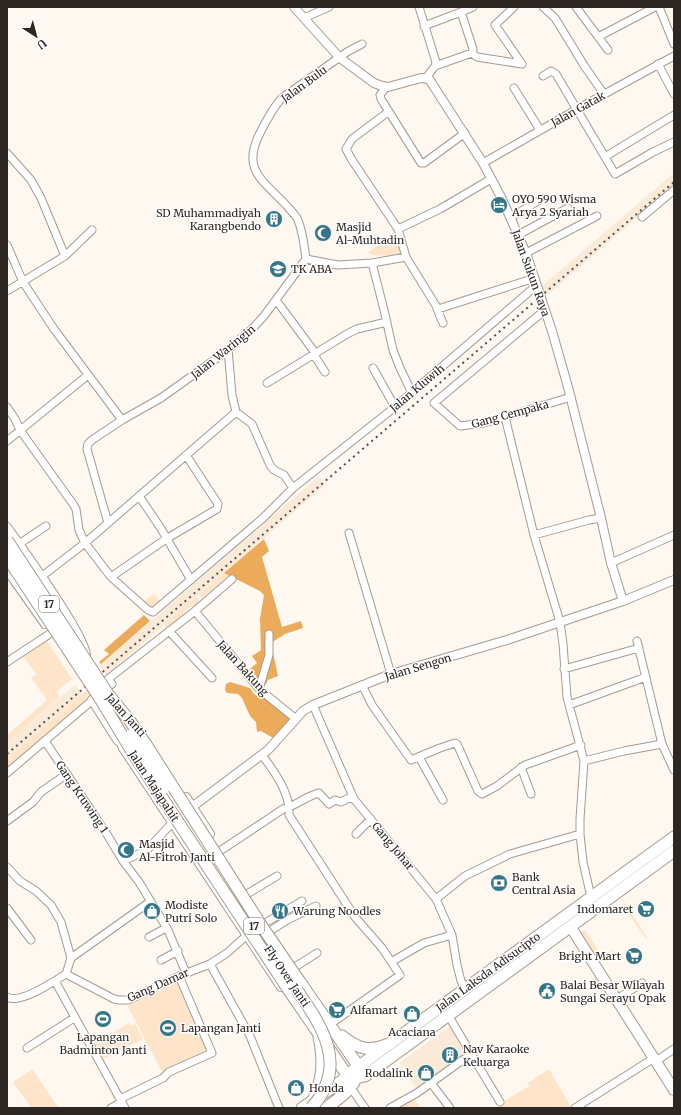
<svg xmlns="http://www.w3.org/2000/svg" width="681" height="1115" font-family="Merriweather,serif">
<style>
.built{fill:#fbead7}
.green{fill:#fee5ca}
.forest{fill:#ebab5b}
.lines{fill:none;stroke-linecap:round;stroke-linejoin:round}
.minor-casing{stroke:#a59a8e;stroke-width:9}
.tertiary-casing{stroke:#a59a8e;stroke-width:10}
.secondary-casing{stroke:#a59a8e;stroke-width:12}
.primary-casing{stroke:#a59a8e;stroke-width:13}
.trunk-casing{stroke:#a59a8e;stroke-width:13}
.minor{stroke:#fff;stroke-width:7}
.tertiary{stroke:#fff;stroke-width:8}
.secondary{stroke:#fff;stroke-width:10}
.primary{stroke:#fff;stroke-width:11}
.trunk{stroke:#fff;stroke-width:11}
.rail{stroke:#55504b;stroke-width:2;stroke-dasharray:2 4;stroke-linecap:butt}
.trunk-bridge-casing{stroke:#a59a8e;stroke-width:13;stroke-linecap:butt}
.trunk-bridge{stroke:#fff;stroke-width:11}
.labels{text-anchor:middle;stroke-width:3;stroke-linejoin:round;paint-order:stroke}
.shield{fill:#fff;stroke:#6b6865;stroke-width:1}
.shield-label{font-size:10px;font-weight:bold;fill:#2c2723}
.street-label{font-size:11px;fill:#2c2723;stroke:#fff}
.poi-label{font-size:11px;fill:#2c2723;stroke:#fff;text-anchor:start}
</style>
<rect width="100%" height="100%" fill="#fff8f0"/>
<!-- built -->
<path class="built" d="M674,173V186L545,297L541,287Z
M318,477L325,485L107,675L99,666Z
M75,685L83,694L7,759V743Z
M452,1025L469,1054L417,1090L399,1063Z"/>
<!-- green -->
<path class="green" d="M394,234H398L404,253L387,256L371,255L368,252Z
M224,573L229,575L202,598L199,595Z
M154,594L161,602L152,610L143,602Z
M196,597L201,603L195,608L192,605L184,612L186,615L169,630L164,625Z
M46,639L72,679L56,692L60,697L7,743V735L47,700L31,678L36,674L22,655Z
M87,690L91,696L7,768V759Z
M623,900L647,937L645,938L624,907Z
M585,930L602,956H603L612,950L613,951L602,959H598L581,934V932Z
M177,980L208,1051L162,1072L127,1005Z
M129,1023L130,1026L135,1023L143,1039L104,1059L95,1044Z
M32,1069L59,1108H31L13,1082Z
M549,1069L571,1107L569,1108H497L504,1101L529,1086L528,1083Z
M413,1097L421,1108H392Z"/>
<!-- forest -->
<path class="forest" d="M264,539L269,551L262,557L282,627L301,621L303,628L285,634L271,643L278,676L268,680L266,684L257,685L253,680L256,676L250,669L257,663L252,656L261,650L260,619L264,595L260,591L224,573Z
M144,615L150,621L101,664L99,662L109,654L104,650Z
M230,682L250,688L254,694L261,698L264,697L293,720L275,739L261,731L257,732L256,722L250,716L242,698L238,694L227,693L225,690L226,684Z"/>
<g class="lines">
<!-- minor casing -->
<g class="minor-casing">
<path id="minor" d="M419,7L436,62L435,66L426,78
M514,7L495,25L522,64
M543,7L555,18L585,67L604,94
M576,7L608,50
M659,7L674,44
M304,18L329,7
M424,26L461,12
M598,37L655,7
M472,53L477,57L522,64
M658,64L674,94
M435,66L472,53L473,49L461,12L473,7
M543,76L551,71L556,74L615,174L653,152L674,142
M386,87L380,95L381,99L421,163H424L465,133
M514,88L540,130
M388,112L352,139L346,149L352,160L398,229
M7,153L31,180L41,198L65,256
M608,155L674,115
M483,163L588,103L674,56
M642,217L674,190
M510,218L543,198
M518,235L568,208
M7,245L23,282L54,329L122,420
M526,253L597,216
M406,257L438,309L535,278
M306,259C304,246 303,230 297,218C294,213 290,210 287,206C263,180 240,170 261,131C267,120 273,107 282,98L347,52L362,44
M372,263L384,310L393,350L400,368L412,393
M7,291L65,256L92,230
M276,300L316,354
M437,309L443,323
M545,310L434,403L460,426L484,423L571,397
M228,349L232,395L236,412L252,424L270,465L274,470L284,475L293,488
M314,355L325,372
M373,368L395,407
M267,383L347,334L357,329L387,322
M7,407L15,419L20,430L73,504L76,509L79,530L85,543L111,577L148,610L153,612L263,518L293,488L395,407L537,285
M505,417L534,535L560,622L563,644L567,697L584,761L580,819V834L583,862L591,897
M7,441L88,375
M139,496L160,527L191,580
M108,523L87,449L88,444L92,440L122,420L161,398L224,353L252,329L264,316L306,259L338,265L372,263L406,257L398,229L440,209L491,179
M349,533L391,674
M534,535L589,520L601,518
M19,544L46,526
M611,563L674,535
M41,577L85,543L236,412
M111,577L166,539L217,509L218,504L186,455
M195,611L259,689L296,719
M169,631L212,678
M637,641L662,744L674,770
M7,662L51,633
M564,669L639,648
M362,685L372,705L411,760L440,748L455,743L457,744L478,791L482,794L497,786L525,765L581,745
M259,689L269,655V634
M104,690L112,684L108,679L195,611L232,579
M313,705L354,799L436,899L452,935L457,965L461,981L465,989
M569,705L646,677
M45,741L108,836L123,861L139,882L168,930L186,973
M262,755C274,771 291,794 289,815L355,917L382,948L400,975L329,1025
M419,757L443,800
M584,761L624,751L662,744
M521,767L531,794
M7,773L95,698
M7,821L33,802L41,792L67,774
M356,834L371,819
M220,851L283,809C296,806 306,796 319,793L329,804L335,800L341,802L349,798L354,799
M123,861L147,850L172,823
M7,867L20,881L36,891L51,905L61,922L71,958
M247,894L277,876
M436,899L465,876L510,854L580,834
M7,908L31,940
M265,923L302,901
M270,931L287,920L316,906
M149,937L166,928
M161,960L178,951
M391,962L424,943L452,935
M210,964L250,1036L279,1108
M295,967L317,953
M66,974L114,999L119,1000H128L179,976L210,964L227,953L246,936
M55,981L125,1108
M7,997C19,1005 55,981 66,974L71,958L151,901
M617,999L642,983
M448,1015L500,1102
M27,1048L74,1018
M656,1061L674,1049
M431,1083L450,1108
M351,1088L365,1108
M120,1099L163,1078L169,1072L212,1053L179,976
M111,1108L122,1102
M390,1108L417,1093L471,1054
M575,1108L654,1058"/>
</g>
<!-- tertiary casing -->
<g class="tertiary-casing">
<path id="tertiary" d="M294,7L340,58L374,83L382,86L388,87L421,78L429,79L483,163L502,199L526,253L552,331L568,387L601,518L611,563L623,601
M7,527C21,547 88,639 86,656L84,659
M7,570L45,624
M92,700L118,741
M118,735L123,748L281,987
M186,797L210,834
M192,807L268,750L303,711L313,705L391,674L510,639L623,601L674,580"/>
</g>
<!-- secondary casing -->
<g class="secondary-casing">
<path id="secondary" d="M570,926L674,1090"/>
</g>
<!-- primary casing -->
<g class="primary-casing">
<path id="primary" d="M351,1072L674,837
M365,1076L674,851"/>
</g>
<!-- trunk casing -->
<g class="trunk-casing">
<path id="trunk" d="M300,982L359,1067C357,1087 341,1097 326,1108
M288,989L347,1075L356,1078L363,1076
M342,1036C359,1050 370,1052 391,1043
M313,1101C323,1078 324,1061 319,1037
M302,1108L343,1080L347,1075"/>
</g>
<!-- minor -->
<use href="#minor" class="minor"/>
<!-- tertiary -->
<use href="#tertiary" class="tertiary"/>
<!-- secondary -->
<use href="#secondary" class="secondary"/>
<!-- primary -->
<use href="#primary" class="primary"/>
<!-- trunk -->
<use href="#trunk" class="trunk"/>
<!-- rail -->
<path class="rail" d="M7,754L674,182"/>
<!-- trunk-bridge casing -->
<g class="trunk-bridge-casing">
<path id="trunk-bridge" d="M7,540L108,694L130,721L147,746L261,925L300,982
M7,557L101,700L134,755L288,989
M131,735L164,788
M288,977C315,1017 354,1062 311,1108"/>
</g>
<!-- trunk-bridge -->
<use href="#trunk-bridge" class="trunk-bridge"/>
</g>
<!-- icons -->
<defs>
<g id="hotel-disc" transform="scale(0.9)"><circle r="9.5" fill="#347588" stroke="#fff"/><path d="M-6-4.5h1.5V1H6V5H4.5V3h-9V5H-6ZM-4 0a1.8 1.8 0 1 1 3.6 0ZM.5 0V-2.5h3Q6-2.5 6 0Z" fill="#fff"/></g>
<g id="building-disc" transform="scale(0.9)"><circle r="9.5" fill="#347588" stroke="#fff"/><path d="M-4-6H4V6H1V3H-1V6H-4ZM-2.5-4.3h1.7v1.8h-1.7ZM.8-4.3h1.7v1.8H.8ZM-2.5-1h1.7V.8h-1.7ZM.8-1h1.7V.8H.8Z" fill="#fff"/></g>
<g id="mosque-disc" transform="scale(0.9)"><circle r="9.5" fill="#347588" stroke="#fff"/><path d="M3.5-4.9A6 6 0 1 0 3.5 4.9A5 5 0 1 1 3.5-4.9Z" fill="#fff"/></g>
<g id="school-disc" transform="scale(0.9)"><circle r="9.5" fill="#347588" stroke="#fff"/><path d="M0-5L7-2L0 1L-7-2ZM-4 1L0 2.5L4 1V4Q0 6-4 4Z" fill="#fff"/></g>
<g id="bank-disc" transform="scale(0.9)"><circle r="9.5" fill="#347588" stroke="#fff"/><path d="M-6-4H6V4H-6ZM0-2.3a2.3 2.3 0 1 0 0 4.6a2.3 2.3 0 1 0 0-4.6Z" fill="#fff"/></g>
<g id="supermarket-disc" transform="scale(0.9)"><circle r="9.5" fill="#347588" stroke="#fff"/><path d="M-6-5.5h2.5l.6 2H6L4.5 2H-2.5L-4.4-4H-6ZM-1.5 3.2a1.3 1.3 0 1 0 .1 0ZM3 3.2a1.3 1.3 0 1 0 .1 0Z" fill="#fff"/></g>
<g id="shop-disc" transform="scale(0.9)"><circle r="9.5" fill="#347588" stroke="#fff"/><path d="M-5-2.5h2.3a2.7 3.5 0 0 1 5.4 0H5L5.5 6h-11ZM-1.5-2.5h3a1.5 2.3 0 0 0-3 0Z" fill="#fff"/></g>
<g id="restaurant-disc" transform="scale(0.9)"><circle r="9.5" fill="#347588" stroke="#fff"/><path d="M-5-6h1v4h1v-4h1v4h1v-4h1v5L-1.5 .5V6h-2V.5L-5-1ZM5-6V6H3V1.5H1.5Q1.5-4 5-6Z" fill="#fff"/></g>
<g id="civic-disc" transform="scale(0.9)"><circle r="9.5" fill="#347588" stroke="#fff"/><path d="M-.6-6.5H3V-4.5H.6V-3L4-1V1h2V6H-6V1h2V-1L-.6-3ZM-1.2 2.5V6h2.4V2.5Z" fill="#fff"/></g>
<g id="stadium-disc" transform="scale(0.9)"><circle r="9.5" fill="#347588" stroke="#fff"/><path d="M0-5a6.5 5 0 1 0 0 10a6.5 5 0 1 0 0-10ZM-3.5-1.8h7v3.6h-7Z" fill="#fff"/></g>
</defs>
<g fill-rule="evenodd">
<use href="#hotel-disc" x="499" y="205"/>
<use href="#building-disc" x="274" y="219"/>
<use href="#mosque-disc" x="323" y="233"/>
<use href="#school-disc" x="278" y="269"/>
<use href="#mosque-disc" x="126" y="850"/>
<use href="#bank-disc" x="499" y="883"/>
<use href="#supermarket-disc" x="646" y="909"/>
<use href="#shop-disc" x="152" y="911"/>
<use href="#restaurant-disc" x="280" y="911"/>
<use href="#supermarket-disc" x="634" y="956"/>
<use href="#civic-disc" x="547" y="991"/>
<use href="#supermarket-disc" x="337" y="1010"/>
<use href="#shop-disc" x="412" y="1014"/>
<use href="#stadium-disc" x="103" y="1019"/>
<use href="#stadium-disc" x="168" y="1028"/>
<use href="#building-disc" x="450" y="1055"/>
<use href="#shop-disc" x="426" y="1073"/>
<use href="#shop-disc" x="296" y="1088"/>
</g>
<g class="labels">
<!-- shield labels -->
<g class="shield">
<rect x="39" y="596" width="20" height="16" rx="3"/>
<rect x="244" y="918" width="20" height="16" rx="3"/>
</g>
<g class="shield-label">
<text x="49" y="608">17</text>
<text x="254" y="930">17</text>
</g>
<!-- street labels -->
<g class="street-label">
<text transform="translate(304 84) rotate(-36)" y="4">Jalan Bulu</text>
<text transform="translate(578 109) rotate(-29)" y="4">Jalan Gatak</text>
<text transform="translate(531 273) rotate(70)" y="4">Jalan Sukun Raya</text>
<text transform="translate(223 352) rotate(-39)" y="4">Jalan Waringin</text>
<text transform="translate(417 388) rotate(-40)" y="4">Jalan Kluwih</text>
<text transform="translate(510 414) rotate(-15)" y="4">Gang Cempaka</text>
<text transform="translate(418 667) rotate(-17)" y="4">Jalan Sengon</text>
<text transform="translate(243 668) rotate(48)" y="4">Jalan Bakung</text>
<text transform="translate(126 715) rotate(48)" y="4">Jalan Janti</text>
<text transform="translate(154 786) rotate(57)" y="4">Jalan Majapahit</text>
<text transform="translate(82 797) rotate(56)" y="4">Gang Kruwing 1</text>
<text transform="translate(393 846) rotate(50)" y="4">Gang Johar</text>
<text transform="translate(488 972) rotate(-36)" y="4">Jalan Laksda Adisucipto</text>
<text transform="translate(287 976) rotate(56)" y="4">Fly Over Janti</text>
<text transform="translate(158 985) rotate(-24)" y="4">Gang Damar</text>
</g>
<!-- poi labels -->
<g class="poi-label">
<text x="512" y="203">OYO 590 Wisma<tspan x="512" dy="13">Arya 2 Syariah</tspan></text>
<text x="261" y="217" text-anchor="end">SD Muhammadiyah<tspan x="261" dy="13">Karangbendo</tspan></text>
<text x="336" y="231">Masjid<tspan x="336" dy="13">Al-Muhtadin</tspan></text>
<text x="291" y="273">TK ABA</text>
<text x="139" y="848">Masjid<tspan x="139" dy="13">Al-Fitroh Janti</tspan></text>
<text x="512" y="881">Bank<tspan x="512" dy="13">Central Asia</tspan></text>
<text x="165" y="909">Modiste<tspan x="165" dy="13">Putri Solo</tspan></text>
<text x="633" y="913" text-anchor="end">Indomaret</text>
<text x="293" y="915">Warung Noodles</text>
<text x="621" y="960" text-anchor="end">Bright Mart</text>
<text x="560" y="989">Balai Besar Wilayah<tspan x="560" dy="13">Sungai Serayu Opak</tspan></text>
<text x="350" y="1014">Alfamart</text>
<text x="181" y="1032">Lapangan Janti</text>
<text x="412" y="1036" text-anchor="middle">Acaciana</text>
<text x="103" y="1041" text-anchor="middle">Lapangan<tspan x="103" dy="13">Badminton Janti</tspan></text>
<text x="463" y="1053">Nav Karaoke<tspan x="463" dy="13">Keluarga</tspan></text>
<text x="413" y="1077" text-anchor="end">Rodalink</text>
<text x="309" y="1092">Honda</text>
</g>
</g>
<!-- border -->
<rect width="681" height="1115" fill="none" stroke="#2c2723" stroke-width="16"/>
<!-- north arrow -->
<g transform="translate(36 36) rotate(144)" stroke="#ffffff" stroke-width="3" paint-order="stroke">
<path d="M0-3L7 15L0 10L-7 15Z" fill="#2c2723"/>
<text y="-6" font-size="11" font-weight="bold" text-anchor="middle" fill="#2c2723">U</text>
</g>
</svg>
